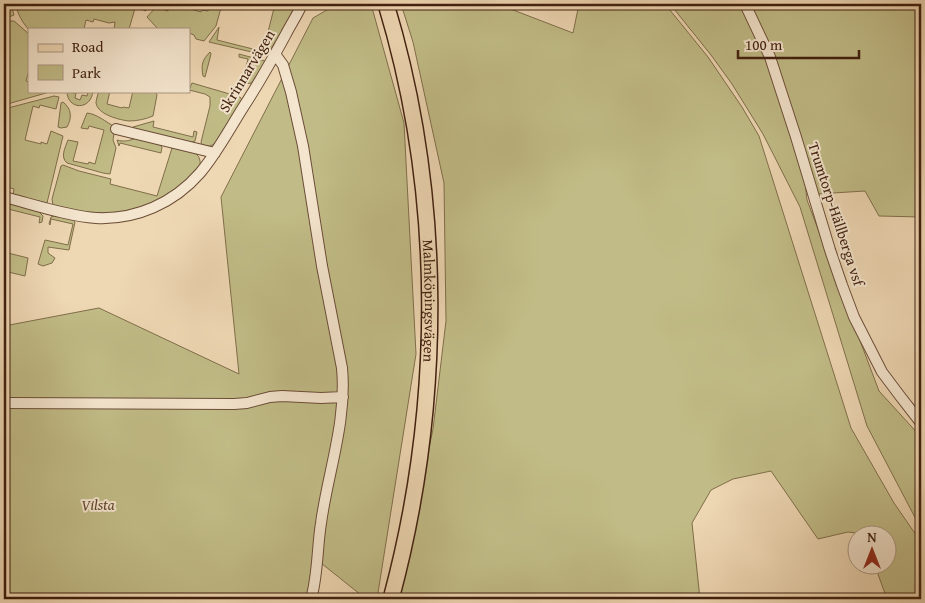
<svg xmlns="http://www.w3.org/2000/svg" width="925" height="603" font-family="'Gentium Book Plus',serif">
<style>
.green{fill:#c1bc87;stroke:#806e4a}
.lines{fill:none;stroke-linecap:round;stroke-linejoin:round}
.minor-casing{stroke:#6c4d37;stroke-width:12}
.primary-casing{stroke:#401f0e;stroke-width:18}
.minor{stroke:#f4e5ce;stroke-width:10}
.primary{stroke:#eed7b3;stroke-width:15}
.labels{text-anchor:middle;stroke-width:4;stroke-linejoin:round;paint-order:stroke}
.street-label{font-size:15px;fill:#401f0e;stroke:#f4e5ce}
.park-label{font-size:15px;font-style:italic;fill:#60462c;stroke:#f4e5ce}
</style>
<rect width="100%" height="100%" fill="#eed7b3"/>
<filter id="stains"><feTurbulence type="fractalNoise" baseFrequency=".004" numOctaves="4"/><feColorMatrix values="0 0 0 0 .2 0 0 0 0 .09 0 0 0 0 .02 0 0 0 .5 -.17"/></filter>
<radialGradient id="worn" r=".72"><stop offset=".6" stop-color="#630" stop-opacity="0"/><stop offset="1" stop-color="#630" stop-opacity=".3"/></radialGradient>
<!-- green -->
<path class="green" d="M4,4H11L14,15L4,19Z
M15,4H154L145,11L136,5L129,29H114L115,22L109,23L94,19L93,22L86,20L84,29H29V30C22,22 18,14 15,4Z
M164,4H187V8L201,12L202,10L208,11L210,4H222L216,26L204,41L196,39L194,35L189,33V29H158L147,17L156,7L168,11L169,6Z
M275,4H296L293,11L268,54L256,53L209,42L219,27L217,40L261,51L263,44H265Z
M337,4H371L404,123L416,354L377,599H366L321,563L314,599H4V326L99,308L239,374L221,197L313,18Z
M401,4H507L508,8L573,33L579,4H665L708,57L742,107L759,136L851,428L894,503L914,532L921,541V599H887L875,566H888V536L864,535L863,534L848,532L818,539L771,471L733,479L711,490L692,523L700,599H398L433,429L446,321L444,183L413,42Z
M670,4H740L753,28L767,60L805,183L807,200L879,391L921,437V527L919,525L867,426L800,207L763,134L732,84L711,55Z
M748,4H921V217L879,216L865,191L817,194Z
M7,21H14L29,34V70L26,81L29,82V91H53L4,105V22Z
M210,52L211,54L205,77L203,76C201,65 202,60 210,52Z
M239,54L265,61L252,83L242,84L248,59L239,57Z
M192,83L240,97L242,100L215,143C210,147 207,147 202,145L201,142L210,106V97L205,94L189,90Z
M67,91H73V93H76L75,98L80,100L82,95L87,96L88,92L85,91H93C91,111 67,110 67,91Z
M99,91H110L107,104L122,108L123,107L129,108L133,91H155L157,95L153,116C146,119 137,121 129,121C120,120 98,115 96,103C96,100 98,94 99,91Z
M54,96L59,97L56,109L40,105L39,108L33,106L25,140L41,144V142L47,144L51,131L63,136L47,203L13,195L14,189L4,186V109Z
M63,102C72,109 72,118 67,127L61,128L58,127L61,103Z
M87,113C97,114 106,122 115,127L113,140L116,148L110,174L103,173L67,163C60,157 65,148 68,140L78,142L73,161L88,164L89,162L95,164L104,130L89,126L88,129L81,128Z
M154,121L153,127L193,137L194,131L197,132L195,141L190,143L134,129L133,127Z
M136,138L160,145L162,147L161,153L120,143L119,146L117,140C124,142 129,141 136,138Z
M172,148C184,149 202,150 200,165C194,171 188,179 182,185C146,216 96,219 53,205L52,199L61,166L63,165L79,171L111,179L110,184L157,196Z
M4,202L38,211L43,216L42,222L39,223L40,217L4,208Z
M56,215L73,220L75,222L69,250L48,247V253L55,258L52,263L43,266L38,264L45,240L68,245L73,224L51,219L50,225L49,224L51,217Z
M4,252L28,258L25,276L4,271Z"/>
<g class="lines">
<!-- minor casing -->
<g class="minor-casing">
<path id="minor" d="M745,4L770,57L796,137L830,250L842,285L854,317L882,372L900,396L921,423
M275,54L283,65L291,92L303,146L322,266L342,368C347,421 328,472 321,523C317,548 318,575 311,599
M116,129L215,153
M4,197C32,204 67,216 96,218C136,220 174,203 200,173C217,153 230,128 244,106C259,83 273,58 286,34C291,24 298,14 302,4
M4,403L234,404L247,403L270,397L282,396L321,398L343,397"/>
</g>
<!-- primary casing -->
<g class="primary-casing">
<g id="primary">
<path id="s1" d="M386,4C444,196 443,406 391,599"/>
</g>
</g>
<!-- minor -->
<use href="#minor" class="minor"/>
<!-- primary -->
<use href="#primary" class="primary"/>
</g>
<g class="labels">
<!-- street labels -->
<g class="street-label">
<text transform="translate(247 71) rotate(-59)" y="5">Skrinnarvägen</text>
<text transform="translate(836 214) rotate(72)" y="5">Trumtorp-Hällberga vsf</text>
<text dy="5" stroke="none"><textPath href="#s1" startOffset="301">Malmköpingsvägen</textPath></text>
</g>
<!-- park labels -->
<g class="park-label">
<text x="98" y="510">Vilsta</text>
</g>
</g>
<!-- margin -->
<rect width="925" height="603" fill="none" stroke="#eed7b3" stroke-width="20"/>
<rect x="5" y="5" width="915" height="593" fill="none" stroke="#401f0e" stroke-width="2.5"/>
<rect x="10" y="10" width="905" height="583" fill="none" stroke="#401f0e"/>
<!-- legend -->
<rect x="28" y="28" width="162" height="65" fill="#f4e5ce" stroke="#ac9681"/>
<rect x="38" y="44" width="25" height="8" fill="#eed7b3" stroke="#ac9681"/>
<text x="72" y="52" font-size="15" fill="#401f0e">Road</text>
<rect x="38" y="65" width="25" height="15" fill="#c1bc87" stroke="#ac9681"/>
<text x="72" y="78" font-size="15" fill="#401f0e">Park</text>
<!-- north arrow -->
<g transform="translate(872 550)"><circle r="24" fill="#f4e5ce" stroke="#ac9681"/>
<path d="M0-4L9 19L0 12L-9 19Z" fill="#8f2418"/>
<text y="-8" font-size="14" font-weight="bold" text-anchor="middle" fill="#401f0e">N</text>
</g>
<!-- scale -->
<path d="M738 50v8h121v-8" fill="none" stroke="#401f0e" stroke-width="2.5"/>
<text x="745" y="50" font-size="15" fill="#401f0e" stroke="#f4e5ce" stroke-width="4" paint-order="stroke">100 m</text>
<rect width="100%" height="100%" filter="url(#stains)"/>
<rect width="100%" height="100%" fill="url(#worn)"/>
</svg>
